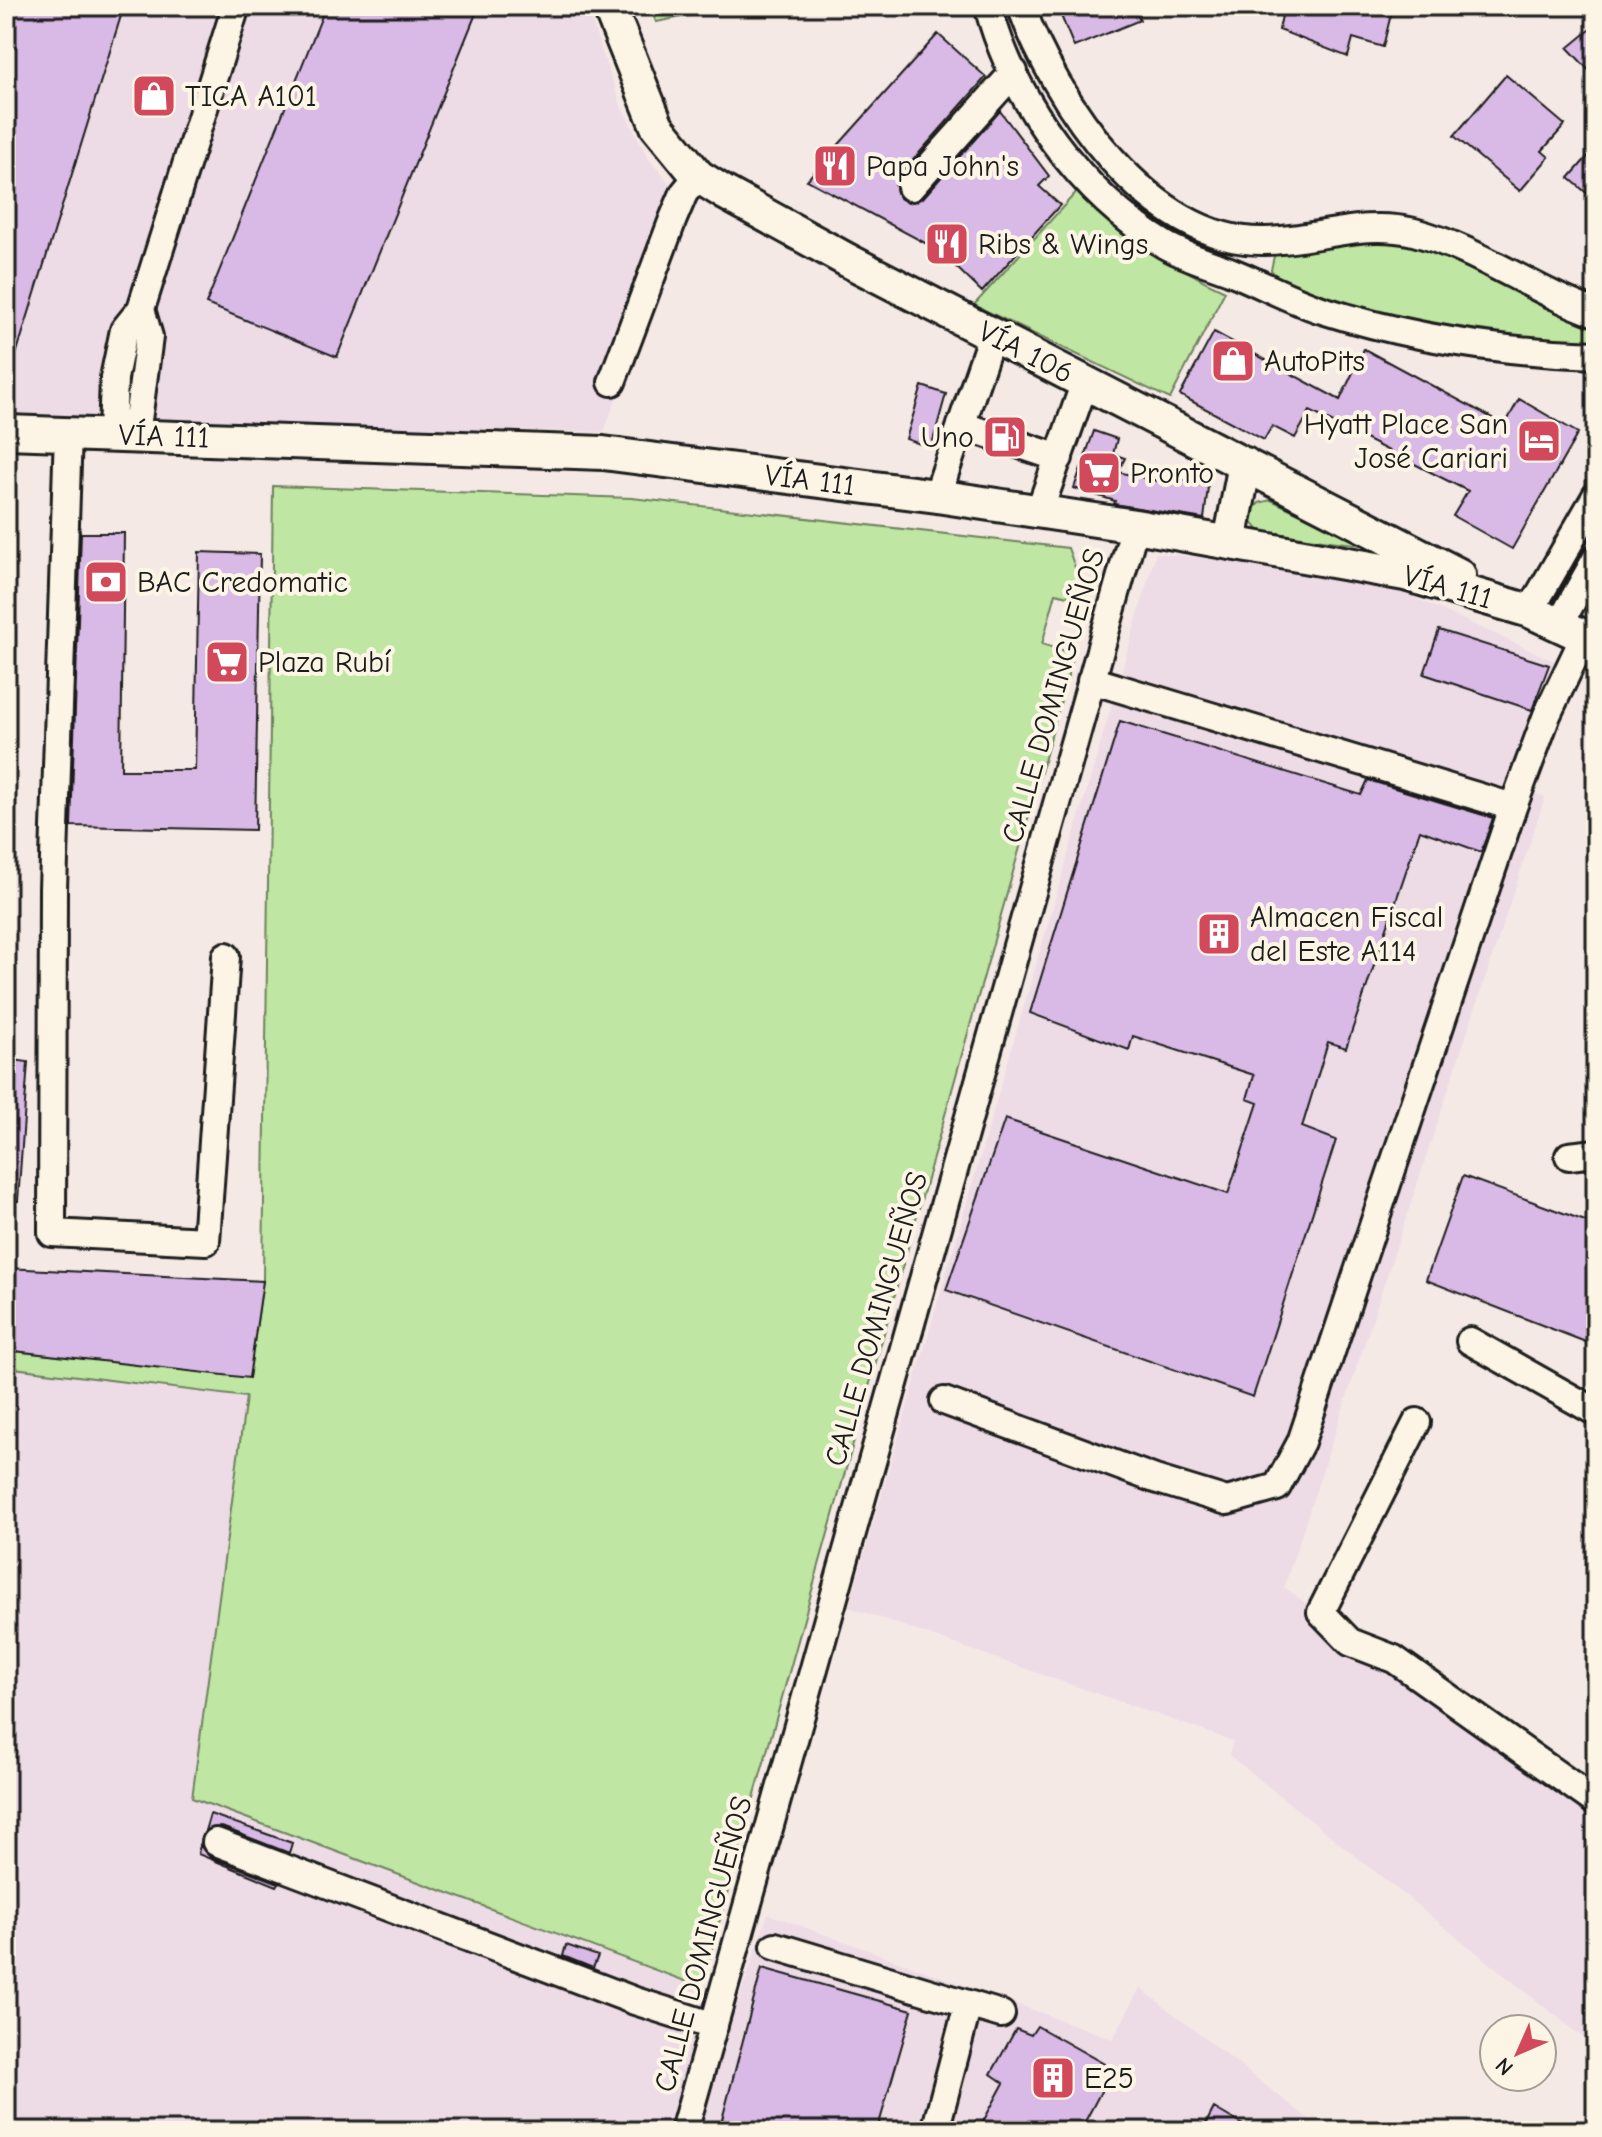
<svg xmlns="http://www.w3.org/2000/svg" width="1602" height="2137" font-family="'Comic Neue',sans-serif">
<style>
.built{fill:#eddbe6}
.green{fill:#bfe6a2;stroke:#6e815f;stroke-width:2}
.building{fill:#d9bae7;stroke:#1c1c1c;stroke-width:2}
.lines{fill:none;stroke-linecap:round;stroke-linejoin:round}
.minor-casing{stroke:#1c1c1c;stroke-width:32}
.major-casing{stroke:#1c1c1c;stroke-width:38}
.minor{stroke:#fcf5e5;stroke-width:26}
.major{stroke:#fcf5e5;stroke-width:32}
.labels{text-anchor:middle;stroke-width:8;stroke-linejoin:round;paint-order:stroke}
.poi-label{font-size:30px;fill:#1c1c1c;stroke:#fcf5e5;text-anchor:start}
.street-label{font-size:30px;fill:#1c1c1c;stroke:#fcf5e5}
</style>
<rect width="100%" height="100%" fill="#f5e9e5"/>
<filter id="ink" filterUnits="userSpaceOnUse"><feTurbulence type="fractalNoise" baseFrequency=".0125" numOctaves="2"/><feDisplacementMap in="SourceGraphic" scale="16" xChannelSelector="R" yChannelSelector="G"/><feConvolveMatrix kernelMatrix="1 2 1 2 8 2 1 2 1" color-interpolation-filters="sRGB"/></filter>
<g filter="url(#ink)">
<!-- built -->
<path class="built" d="M6,6H586L621,106L649,159L686,203L604,432L6,419Z
M1156,553L1369,577L1554,661L1511,784L1545,797L1284,1587L1596,1818V2048L1229,1755L1233,1741L849,1607Z
M6,1367L246,1397L192,1798L738,2002L768,1914L1113,2039L1140,1988L1324,2131H6Z"/>
<!-- green -->
<path class="green" d="M650,6H737L656,22Z
M1080,188C1125,229 1168,266 1225,291L1170,399L974,305Z
M1395,239L1435,249L1596,329V341H1504L1333,309L1278,278L1271,270L1274,256L1281,251L1348,241Z
M273,486L632,498L1068,548L1087,601L1056,593L1042,644L1074,654L701,1987L192,1798L246,1397L6,1367V1350L249,1377L263,1280Z
M1271,500L1369,546L1260,532L1252,522L1251,512L1259,503Z"/>
<!-- building -->
<path class="building" d="M6,6H124L10,374H6Z
M326,6H479L337,357L206,304Z
M1057,6H1134L1140,20L1074,47Z
M1284,6H1393L1383,47L1353,38L1348,57L1279,30Z
M1596,25V78L1568,48Z
M938,34L986,77L899,176L895,184L900,198L908,203L923,198L1000,111L1049,176L1039,186L1060,205L982,292L955,266L959,261L807,180Z
M1506,75L1565,125L1542,151L1549,157L1520,191L1454,136Z
M1596,147V201L1569,178Z
M1214,332L1340,400L1364,349L1505,425L1519,399L1578,433L1512,549L1453,516L1468,491L1310,411L1295,438L1272,426L1264,440L1180,395Z
M922,386L946,394L931,448L906,439Z
M1094,431L1117,439L1113,454L1125,458L1118,472L1171,484V476L1208,487L1204,519L1114,504L1115,501L1074,488Z
M81,533H124L121,770H195L199,552L260,554L255,830L71,826Z
M1439,630L1549,665L1532,710L1424,674Z
M1120,721L1361,795L1368,780L1493,818L1481,852L1420,830L1346,1048L1328,1042L1302,1127L1336,1140L1253,1397L946,1290L1005,1119L1228,1194L1258,1103L1247,1099L1254,1075L1133,1036L1129,1050L1030,1013Z
M6,1059L28,1062L18,1201H6Z
M1463,1176L1596,1225V1346L1426,1280Z
M6,1268L263,1281L249,1378L6,1350Z
M210,1814L292,1843L289,1853L222,1827L205,1831Z
M200,1845L210,1857L279,1883L277,1886L198,1854Z
M566,1945L598,1956L593,1968L563,1956Z
M762,1968L912,2010L877,2131H719Z
M1037,2026L1113,2069L1080,2131H978L1004,2083L991,2074L1016,2029L1031,2035Z
M1214,2108L1253,2131H1202Z"/>
<g class="lines">
<!-- minor casing -->
<g class="minor-casing">
<path id="minor" d="M988,6C1013,100 1081,195 1165,245C1186,257 1209,263 1232,272C1262,284 1291,300 1322,310C1410,338 1503,352 1596,355
M1021,6C1054,100 1150,243 1264,241C1316,241 1361,219 1414,232C1478,249 1533,291 1596,313
M911,187L1014,72
M612,382L673,219L684,193L698,176
M961,425L1059,458
M68,432L53,889L52,1233L206,1241L226,956
M112,434L114,378L124,330L141,309
M136,435L149,337L141,309L236,6
M937,496L992,335
M1039,512L1085,382
M1530,611L1596,496
M1559,625L1596,559
M1091,680L1513,807
M1569,1156L1596,1153
M1470,1341L1596,1412
M944,1401L1155,1479L1227,1501L1277,1487L1301,1442L1513,807L1547,715L1584,637
M1417,1422L1321,1612L1350,1642L1394,1659L1596,1802
M216,1842L635,2001L714,2026
M775,1946L1001,2014
M684,2131L1135,526
M935,2131L968,2005"/>
</g>
<!-- major casing -->
<g class="major-casing">
<path id="major" d="M609,6L657,126L698,176L725,193L847,260L1459,575
M6,432L603,453L937,496L1135,526L1405,574L1530,611L1596,642
M1230,542L1245,464"/>
</g>
<!-- minor -->
<use href="#minor" class="minor"/>
<!-- major -->
<use href="#major" class="major"/>
</g>
</g>
<!-- icons -->
<defs>
<g id="shop-square" transform="scale(2.3)"><rect x="-9" y="-9" width="18" height="18" rx="4" fill="#d1495b" stroke="#fcf5e5"/><path d="M-5-2.5h2.3a2.7 3.5 0 0 1 5.4 0H5L5.5 6h-11ZM-1.5-2.5h3a1.5 2.3 0 0 0-3 0Z" fill="#fff"/></g>
<g id="restaurant-square" transform="scale(2.3)"><rect x="-9" y="-9" width="18" height="18" rx="4" fill="#d1495b" stroke="#fcf5e5"/><path d="M-5-6h1v4h1v-4h1v4h1v-4h1v5L-1.5 .5V6h-2V.5L-5-1ZM5-6V6H3V1.5H1.5Q1.5-4 5-6Z" fill="#fff"/></g>
<g id="fuel-square" transform="scale(2.3)"><rect x="-9" y="-9" width="18" height="18" rx="4" fill="#d1495b" stroke="#fcf5e5"/><path d="M-5.5-6h7V0h2V4h1.3V-2.5L3-4.5l.8-.8L6-3V5H2.5V1h-1V6h-7ZM-4.2-4.7v3.2H.2V-4.7Z" fill="#fff"/></g>
<g id="hotel-square" transform="scale(2.3)"><rect x="-9" y="-9" width="18" height="18" rx="4" fill="#d1495b" stroke="#fcf5e5"/><path d="M-6-4.5h1.5V1H6V5H4.5V3h-9V5H-6ZM-4 0a1.8 1.8 0 1 1 3.6 0ZM.5 0V-2.5h3Q6-2.5 6 0Z" fill="#fff"/></g>
<g id="supermarket-square" transform="scale(2.3)"><rect x="-9" y="-9" width="18" height="18" rx="4" fill="#d1495b" stroke="#fcf5e5"/><path d="M-6-5.5h2.5l.6 2H6L4.5 2H-2.5L-4.4-4H-6ZM-1.5 3.2a1.3 1.3 0 1 0 .1 0ZM3 3.2a1.3 1.3 0 1 0 .1 0Z" fill="#fff"/></g>
<g id="bank-square" transform="scale(2.3)"><rect x="-9" y="-9" width="18" height="18" rx="4" fill="#d1495b" stroke="#fcf5e5"/><path d="M-6-4H6V4H-6ZM0-2.3a2.3 2.3 0 1 0 0 4.6a2.3 2.3 0 1 0 0-4.6Z" fill="#fff"/></g>
<g id="building-square" transform="scale(2.3)"><rect x="-9" y="-9" width="18" height="18" rx="4" fill="#d1495b" stroke="#fcf5e5"/><path d="M-4-6H4V6H1V3H-1V6H-4ZM-2.5-4.3h1.7v1.8h-1.7ZM.8-4.3h1.7v1.8H.8ZM-2.5-1h1.7V.8h-1.7ZM.8-1h1.7V.8H.8Z" fill="#fff"/></g>
</defs>
<g fill-rule="evenodd">
<use href="#shop-square" x="154" y="96"/>
<use href="#restaurant-square" x="835" y="166"/>
<use href="#restaurant-square" x="947" y="244"/>
<use href="#shop-square" x="1233" y="361"/>
<use href="#fuel-square" x="1005" y="437"/>
<use href="#hotel-square" x="1539" y="441"/>
<use href="#supermarket-square" x="1099" y="473"/>
<use href="#bank-square" x="106" y="582"/>
<use href="#supermarket-square" x="227" y="662"/>
<use href="#building-square" x="1219" y="934"/>
<use href="#building-square" x="1053" y="2078"/>
</g>
<g class="labels">
<!-- poi labels -->
<g class="poi-label">
<text x="185" y="106">TICA A101</text>
<text x="866" y="176">Papa John's</text>
<text x="978" y="254">Ribs &amp; Wings</text>
<text x="1264" y="371">AutoPits</text>
<text x="1508" y="434" text-anchor="end">Hyatt Place San<tspan x="1508" dy="34">José Cariari</tspan></text>
<text x="974" y="447" text-anchor="end">Uno</text>
<text x="1130" y="483">Pronto</text>
<text x="137" y="592">BAC Credomatic</text>
<text x="258" y="672">Plaza Rubí</text>
<text x="1250" y="927">Almacen Fiscal<tspan x="1250" dy="34">del Este A114</tspan></text>
<text x="1084" y="2088">E25</text>
</g>
<!-- street labels -->
<g class="street-label">
<text transform="translate(1026 352) rotate(27)" y="10">VÍA 106</text>
<text transform="translate(164 436) rotate(2)" y="10">VÍA 111</text>
<text transform="translate(810 480) rotate(7)" y="10">VÍA 111</text>
<text transform="translate(1448 587) rotate(16)" y="10">VÍA 111</text>
<text transform="translate(1053 696) rotate(-74)" y="10">CALLE DOMINGUEÑOS</text>
<text transform="translate(876 1319) rotate(-74)" y="10">CALLE DOMINGUEÑOS</text>
<text transform="translate(703 1944) rotate(-75)" y="10">CALLE DOMINGUEÑOS</text>
</g>
</g>
<!-- margin -->
<rect width="1602" height="2137" fill="none" stroke="#fcf5e5" stroke-width="32"/>
<rect x="16" y="16" width="1570" height="2105" fill="none" stroke="#1c1c1c" stroke-width="3" filter="url(#ink)"/>
<!-- north arrow -->
<g transform="translate(1518 2053) rotate(225)"><circle r="38" fill="#fcf5e5" stroke="#a29e95" stroke-width="2"/>
<path d="M0-6L14 30L0 20L-14 30Z" fill="#d1495b"/>
<text y="-12" font-size="22" font-weight="bold" text-anchor="middle" fill="#1c1c1c">N</text>
</g>
</svg>
